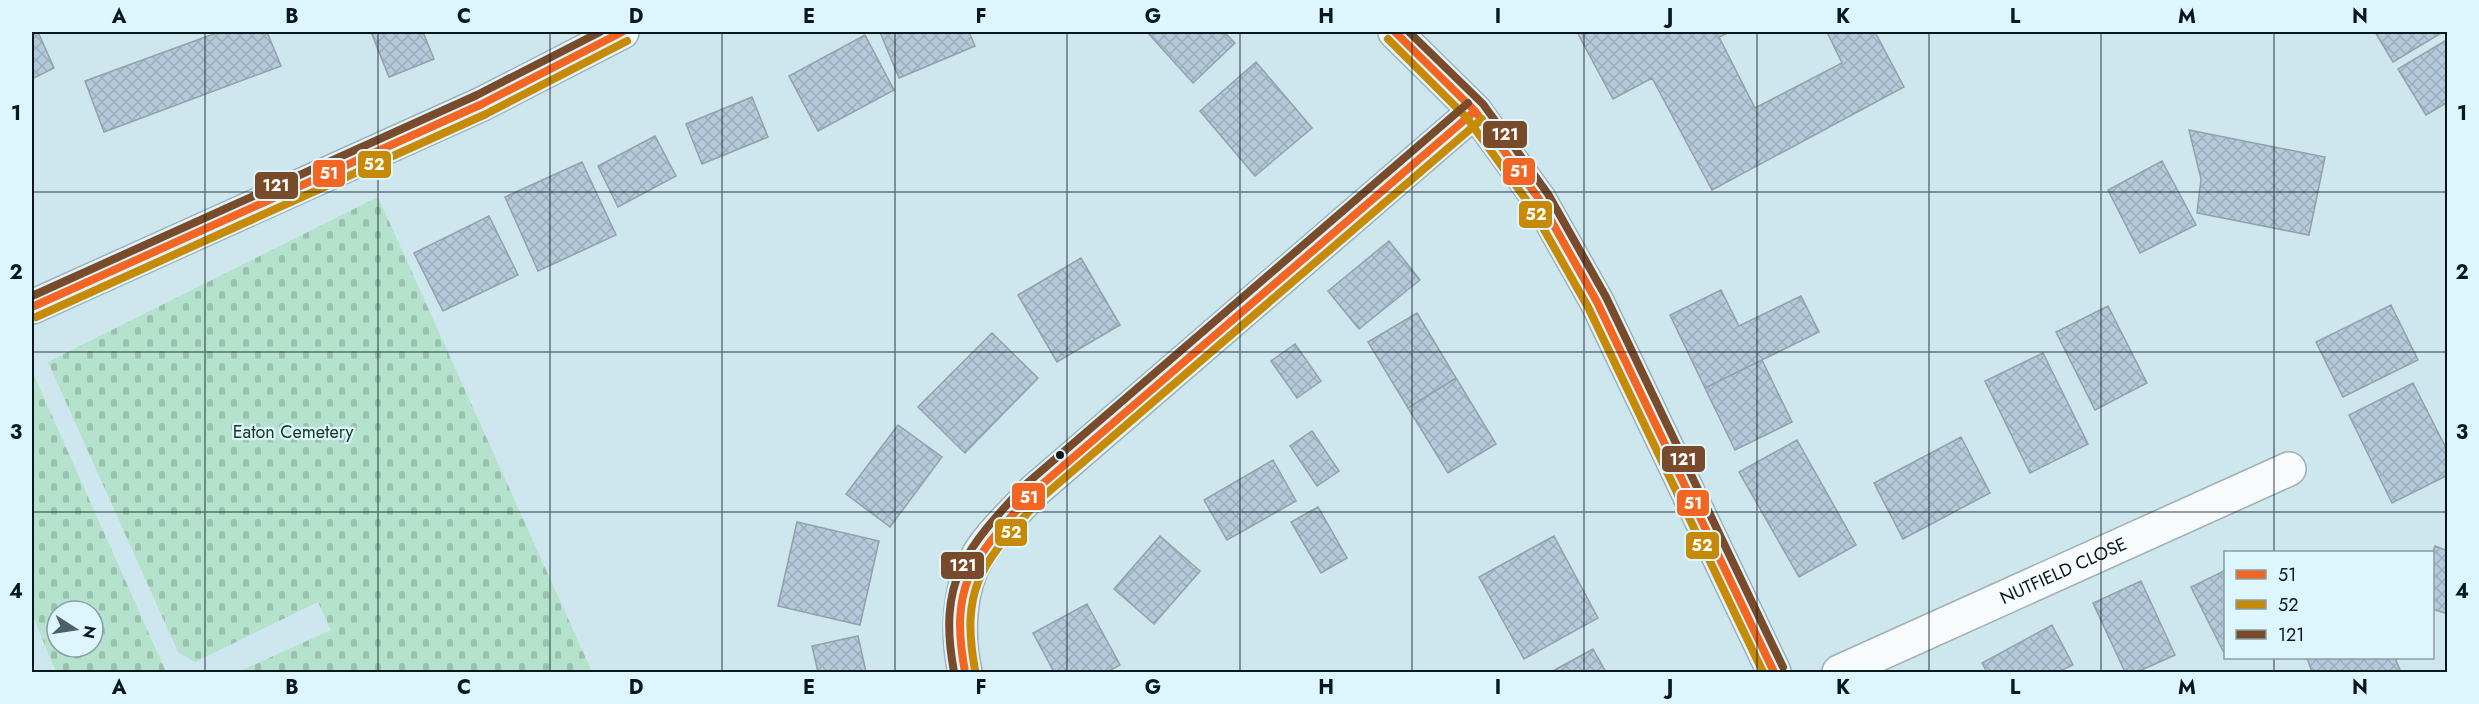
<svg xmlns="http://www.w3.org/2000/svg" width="2479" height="704" font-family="Jost,sans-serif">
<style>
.cemetery{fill:url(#cemetery-stones);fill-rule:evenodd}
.building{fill:url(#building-cross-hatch);stroke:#92a1a9;stroke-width:1.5}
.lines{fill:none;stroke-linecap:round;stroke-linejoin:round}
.minor-casing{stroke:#9db0b5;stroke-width:36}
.minor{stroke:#f8fbfc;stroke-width:33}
.bus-1-casing{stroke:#ddf6fe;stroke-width:12}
.bus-2-casing{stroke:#ddf6fe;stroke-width:12}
.bus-3-casing{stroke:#ddf6fe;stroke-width:12}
.bus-1{stroke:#f26522;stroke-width:8}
.bus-2{stroke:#c78a06;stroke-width:8}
.bus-3{stroke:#7a4b2a;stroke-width:8}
.grid{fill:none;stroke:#08181d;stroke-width:1.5;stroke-opacity:0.55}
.bus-dot{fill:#08181d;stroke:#ddf6fe;stroke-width:2}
.labels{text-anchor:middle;stroke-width:4.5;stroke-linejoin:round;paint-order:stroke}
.park-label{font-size:18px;fill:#153720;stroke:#ddf6fe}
.street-label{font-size:18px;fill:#08181d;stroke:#ddf6fe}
.line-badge{stroke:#ddf6fe;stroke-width:2}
.badge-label{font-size:16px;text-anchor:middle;font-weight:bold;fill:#fff}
.neatline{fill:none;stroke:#08181d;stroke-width:2}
.grid-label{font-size:20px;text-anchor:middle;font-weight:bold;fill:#08181d}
</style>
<defs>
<pattern id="cemetery-stones" width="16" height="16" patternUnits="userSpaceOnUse" patternTransform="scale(1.5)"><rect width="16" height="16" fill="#b5e2cc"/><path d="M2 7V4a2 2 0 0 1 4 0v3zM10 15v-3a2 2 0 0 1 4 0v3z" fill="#9ac1af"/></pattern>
<pattern id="building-cross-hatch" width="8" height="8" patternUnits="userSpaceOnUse" patternTransform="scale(1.5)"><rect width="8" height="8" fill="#b4cada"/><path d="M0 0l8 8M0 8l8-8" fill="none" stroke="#99adbb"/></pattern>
</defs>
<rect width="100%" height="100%" fill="#cee6ed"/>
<!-- cemetery -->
<path class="cemetery" d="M378,197L592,672H238L331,630L318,602L195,662L178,652L48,362Z
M32,371L166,672H56L32,614ZM57,611H93V647H57Z"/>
<!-- building -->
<path class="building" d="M32,32H38L54,68L32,79Z
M219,32H267L281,66L104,132L85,81Z
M371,32H423L434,59L389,77Z
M880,32H969L975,46L899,78Z
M1147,32H1224L1235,43L1193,83Z
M1577,32H1730L1719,37L1755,108L1842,63L1827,32H1875L1904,87L1712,190L1652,78L1613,99Z
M2375,32H2443L2393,62Z
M865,35L894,90L818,131L789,76Z
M2448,39V102L2426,115L2398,69Z
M1256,62L1312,128L1255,176L1200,111Z
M752,97L768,137L702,164L686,124Z
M2189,130L2325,157L2309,235L2197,213L2201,179Z
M655,136L676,176L618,207L598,166Z
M2162,161L2196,225L2140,253L2108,190Z
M582,162L616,235L538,271L505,197Z
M489,216L518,275L443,311L414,253Z
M1389,241L1420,280L1359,329L1328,291Z
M1081,258L1120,325L1057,362L1018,295Z
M1721,290L1739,326L1801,296L1819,332L1705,388L1670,315Z
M2391,305L2418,360L2343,397L2316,342Z
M2108,306L2147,383L2095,410L2056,332Z
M1417,313L1456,378L1408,408L1368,342Z
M992,333L1038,378L965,453L918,407Z
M1295,344L1321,381L1297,398L1271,361Z
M2043,353L2088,444L2030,473L1985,381Z
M1762,360L1792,422L1735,450L1705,388Z
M1456,378L1496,444L1448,473L1408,408Z
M2413,383L2448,452V475L2392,503L2349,415Z
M898,425L942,457L890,527L846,494Z
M1312,431L1339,471L1317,486L1290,446Z
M1961,437L1990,493L1903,539L1874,483Z
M1797,440L1856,545L1799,577L1739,472Z
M1273,460L1296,501L1227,540L1204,500Z
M1318,507L1347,558L1321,573L1291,522Z
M797,522L879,541L860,625L778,606Z
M1160,536L1200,571L1154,624L1114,589Z
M1554,536L1598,618L1524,659L1479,577Z
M2435,546L2448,551V614L2432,609V554Z
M2226,570V653H2224L2191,587Z
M2141,581L2175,655L2137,672H2125L2093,603Z
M1087,604L1120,665L1107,672H1054L1033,633Z
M2052,625L2073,665L2058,672H1987L1982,663Z
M858,636L866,672H818L812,646Z
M1593,649L1606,672H1551Z
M2307,658H2395L2401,672H2312Z"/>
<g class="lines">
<!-- minor casing -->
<g class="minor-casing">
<g id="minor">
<path d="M1395,32L1475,111L1539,199L1597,302L1774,672"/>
<path d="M32,307L482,104L622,32"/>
<path d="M965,672C957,636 958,589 978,556C990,534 1016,512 1032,493L1475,111"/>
<path id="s1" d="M1839,672L2289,469"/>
</g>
</g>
<!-- minor -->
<use href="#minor" class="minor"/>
<!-- bus-1 casing -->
<g class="bus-1-casing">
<path id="bus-1" d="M1395,32L1475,111L1539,199L1597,302L1774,672
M32,307L482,104L622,32
M965,672C948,580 976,557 1032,493L1475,111"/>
</g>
<!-- bus-2 casing -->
<g class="bus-2-casing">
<path id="bus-2" d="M1388,39L1467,118L1530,205L1588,307L1763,672
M36,317L486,114L627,41
M975,670C959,582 986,561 1039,500L1482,119"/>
</g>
<!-- bus-3 casing -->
<g class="bus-3-casing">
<path id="bus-3" d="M1409,32L1483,104L1548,194L1606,297L1783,667
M32,296L477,95L600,32
M954,672C937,580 966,549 1025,485L1468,103"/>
</g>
<!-- bus-1 -->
<use href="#bus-1" class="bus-1"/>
<!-- bus-2 -->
<use href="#bus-2" class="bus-2"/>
<!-- bus-3 -->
<use href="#bus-3" class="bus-3"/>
</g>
<!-- grid -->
<path class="grid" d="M205,32V672M378,32V672M550,32V672M722,32V672M895,32V672M1067,32V672M1240,32V672M1412,32V672M1584,32V672M1757,32V672M1929,32V672M2101,32V672M2274,32V552M32,192H2448M32,352H2448M32,512H2448M2274,658V672"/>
<!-- markers -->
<circle class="bus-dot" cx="1060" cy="455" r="5"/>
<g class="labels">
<!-- park labels -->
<g class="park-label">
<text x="293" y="438">Eaton Cemetery</text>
</g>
<!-- street labels -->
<g class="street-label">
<text dy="6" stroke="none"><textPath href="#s1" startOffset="246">NUTFIELD CLOSE</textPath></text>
</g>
</g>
<g class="line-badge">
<rect x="1482" y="120" width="46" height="29" rx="6" fill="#7a4b2a"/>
<rect x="357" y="150" width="35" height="29" rx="6" fill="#c78a06"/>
<rect x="1502" y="157" width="34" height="29" rx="6" fill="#f26522"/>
<rect x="312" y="159" width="34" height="29" rx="6" fill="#f26522"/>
<rect x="254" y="171" width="45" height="29" rx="6" fill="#7a4b2a"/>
<rect x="1518" y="200" width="35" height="29" rx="6" fill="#c78a06"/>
<rect x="1661" y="445" width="45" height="28" rx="6" fill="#7a4b2a"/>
<rect x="1011" y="482" width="35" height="29" rx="6" fill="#f26522"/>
<rect x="1676" y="489" width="34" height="28" rx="6" fill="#f26522"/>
<rect x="994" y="518" width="34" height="29" rx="6" fill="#c78a06"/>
<rect x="1685" y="531" width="35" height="29" rx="6" fill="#c78a06"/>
<rect x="940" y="551" width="45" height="29" rx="6" fill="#7a4b2a"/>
</g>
<g class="badge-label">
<text x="1505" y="140">121</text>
<text x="374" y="170">52</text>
<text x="1519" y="177">51</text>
<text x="329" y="179">51</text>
<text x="276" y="191">121</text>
<text x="1536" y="220">52</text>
<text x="1683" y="465">121</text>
<text x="1029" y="503">51</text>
<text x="1693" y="509">51</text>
<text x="1011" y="538">52</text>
<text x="1702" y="551">52</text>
<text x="963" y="571">121</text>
</g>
<!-- border -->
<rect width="2479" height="704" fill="none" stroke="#ddf6fe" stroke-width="66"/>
<!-- legend -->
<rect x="2224" y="551" width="210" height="108" fill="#ddf6fe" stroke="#889da4" stroke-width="1.5"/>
<rect x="2236" y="570" width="30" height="9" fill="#f26522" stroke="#889da4" stroke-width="1.5"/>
<text x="2278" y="581" font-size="18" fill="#08181d">51</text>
<rect x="2236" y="600" width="30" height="9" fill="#c78a06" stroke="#889da4" stroke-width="1.5"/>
<text x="2278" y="611" font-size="18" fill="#08181d">52</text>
<rect x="2236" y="630" width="30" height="9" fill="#7a4b2a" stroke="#889da4" stroke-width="1.5"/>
<text x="2278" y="641" font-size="18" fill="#08181d">121</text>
<!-- north arrow -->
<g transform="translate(75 629) rotate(102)"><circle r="28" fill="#ddf6fe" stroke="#889da4" stroke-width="1.5"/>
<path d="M0-4.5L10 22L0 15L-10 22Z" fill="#4d6066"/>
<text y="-9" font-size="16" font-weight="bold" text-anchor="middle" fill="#08181d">N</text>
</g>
<rect x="33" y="33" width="2413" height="638" class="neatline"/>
<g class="grid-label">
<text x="119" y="23">A</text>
<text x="292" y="23">B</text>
<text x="464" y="23">C</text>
<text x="636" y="23">D</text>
<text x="809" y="23">E</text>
<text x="981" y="23">F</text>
<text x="1153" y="23">G</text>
<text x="1326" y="23">H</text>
<text x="1498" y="23">I</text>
<text x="1670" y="23">J</text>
<text x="1843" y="23">K</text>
<text x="2015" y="23">L</text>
<text x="2187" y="23">M</text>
<text x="2360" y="23">N</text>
<text x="16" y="120">1</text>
<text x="2462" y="120">1</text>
<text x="16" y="279">2</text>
<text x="2462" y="279">2</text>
<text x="16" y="439">3</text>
<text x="2462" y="439">3</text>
<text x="16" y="598">4</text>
<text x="2462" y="598">4</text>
<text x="119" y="694">A</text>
<text x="292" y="694">B</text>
<text x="464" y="694">C</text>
<text x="636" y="694">D</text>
<text x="809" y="694">E</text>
<text x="981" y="694">F</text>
<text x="1153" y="694">G</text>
<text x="1326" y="694">H</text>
<text x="1498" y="694">I</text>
<text x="1670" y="694">J</text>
<text x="1843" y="694">K</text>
<text x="2015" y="694">L</text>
<text x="2187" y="694">M</text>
<text x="2360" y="694">N</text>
</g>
</svg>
